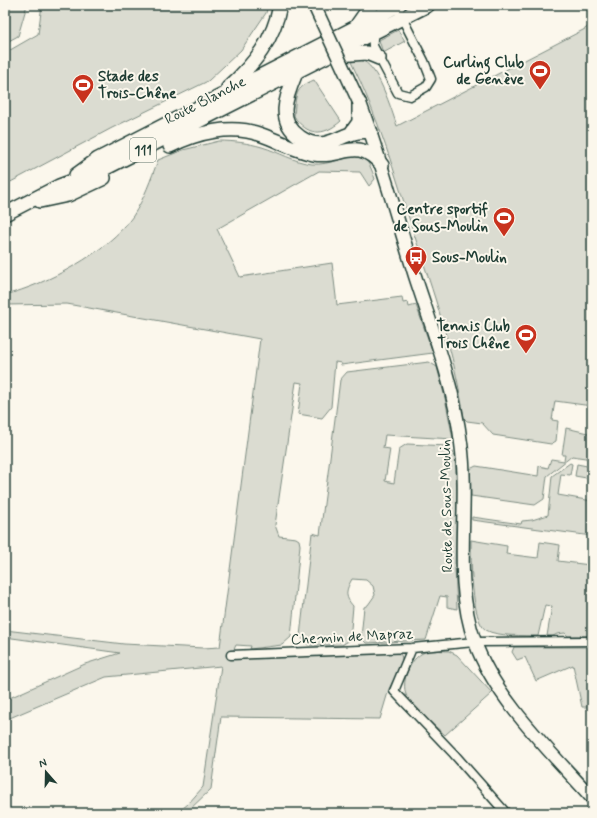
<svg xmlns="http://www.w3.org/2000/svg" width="597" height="818" font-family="Mynerve,sans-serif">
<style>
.green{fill:#dbdcd1;stroke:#7d8c82}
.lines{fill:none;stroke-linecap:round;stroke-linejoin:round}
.street-casing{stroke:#1f3d34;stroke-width:11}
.secondary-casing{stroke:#1f3d34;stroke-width:15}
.primary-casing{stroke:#1f3d34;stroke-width:16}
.street{stroke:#fbf7ec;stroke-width:8}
.secondary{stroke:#fbf7ec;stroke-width:12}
.primary{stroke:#fbf7ec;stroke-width:13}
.secondary-bridge-casing{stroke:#1f3d34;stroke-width:15;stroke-linecap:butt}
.secondary-bridge{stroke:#fbf7ec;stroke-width:12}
.labels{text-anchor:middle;stroke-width:4;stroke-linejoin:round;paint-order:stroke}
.shield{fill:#fbf7ec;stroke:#61756b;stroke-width:1}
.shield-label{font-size:14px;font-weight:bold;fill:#1f3d34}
.poi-label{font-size:15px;font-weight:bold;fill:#1f3d34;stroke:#fbf7ec;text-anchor:end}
.street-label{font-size:15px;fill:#1f3d34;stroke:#fbf7ec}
</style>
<rect width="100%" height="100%" fill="#fbf7ec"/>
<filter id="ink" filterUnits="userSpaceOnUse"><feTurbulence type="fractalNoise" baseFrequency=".025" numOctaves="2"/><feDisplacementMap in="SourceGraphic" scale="8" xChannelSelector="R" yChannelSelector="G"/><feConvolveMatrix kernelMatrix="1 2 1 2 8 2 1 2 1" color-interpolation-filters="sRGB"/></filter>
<g filter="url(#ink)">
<!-- green -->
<path class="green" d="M5,5H27L18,36L5,43Z
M42,5H268L266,13L241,50L208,81L112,128L5,185V53L38,34Z
M592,23V406L555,401L552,420L558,421L556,441L551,444L493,435L482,423L467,421L464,418C455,354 433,292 413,231C395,174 378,116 351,62C354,62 358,60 360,60C378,63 392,112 397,126L585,29Z
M398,30L405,41L383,53L379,40Z
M314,80L341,121C323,137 307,136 294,116C296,96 294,88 314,80Z
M219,141C234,141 248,143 262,147C279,152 294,162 312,164C329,166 349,154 360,157C369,159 372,171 375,179L369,186L360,172L319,171L217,229L240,277L332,263L337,305L402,297L403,303L408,302L409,307L416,305L433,353L341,365V363L335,362L331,407L322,418L298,414L302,383L296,382L275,525L279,536L296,538L299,540L300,545L291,637L282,645L250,649L251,646L236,645L230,658L397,653L401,655L403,662L389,689L380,719L221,717L211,789L186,813H177L188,804L203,787L221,666L106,677L5,720V700L85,664L120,653L5,637V630L124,644L203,648L220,647L260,339L67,304L5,305V295C47,284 107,253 133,216C144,199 151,179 158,160L183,150Z
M429,362L437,367L445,398L453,439L385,435L383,448L390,449L385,481L394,483L399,449L407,444L448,446L455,455L457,493L455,568L457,609L447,607V597L440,596L426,640L366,643L361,638L364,607L368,605L375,595L373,586L366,580L352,579C346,590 344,596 353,606L350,640L342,645H308L300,636L312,533L320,535L340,380L347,372Z
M566,428L592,434V459L572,456L547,476L544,499L535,505L471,496L470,469L476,466L538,476L539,466L548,468L551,459L564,461L565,455H562Z
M570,463L572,464L570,475L561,474L558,495L592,501V536L472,520V517L521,524L522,521L532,520L548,515L552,476Z
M577,464L592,467V479L575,476Z
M471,540L507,546L506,554L538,558L540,542L560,545L558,561L590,565L592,550V636H568L565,633L557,634L553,636H547L552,606L545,605L538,636C525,635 497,637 486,630C471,621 471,558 471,540Z
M514,647H592V707H582L573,665L536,681L525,657L517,660L512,652Z
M449,651L457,655L492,693L445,735C434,725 416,711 408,699C399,684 409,658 425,652C431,649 442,651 449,651Z"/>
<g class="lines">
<!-- street casing -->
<g class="street-casing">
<path id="street" d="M396,6L424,61L431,79L426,87L410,96L398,93L373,46C371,26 382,18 396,6Z
M412,648L394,691L454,754L506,813
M231,655L412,648L474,642L592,641"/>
</g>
<!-- secondary casing -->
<g class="secondary-casing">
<path id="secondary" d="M360,103C381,160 397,218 415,276C433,331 454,386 461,443C470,508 452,579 475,642C495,699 552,753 592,798"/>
</g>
<!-- primary casing -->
<g class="primary-casing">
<path id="primary" d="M357,25L371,5
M337,55L367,53L379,58
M296,73C287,95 275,120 300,137C307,142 317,145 326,143C342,139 353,129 371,132
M228,88C254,64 274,40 280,5
M351,133L359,122V102
M170,146C198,132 232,124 262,135C279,141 296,151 314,154C344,159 355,135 382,165
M76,175L98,159L399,5
M40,201L68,195L104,178
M5,214L59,186L102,170L428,5"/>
</g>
<!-- street -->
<use href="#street" class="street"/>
<!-- secondary -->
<use href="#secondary" class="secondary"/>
<!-- primary -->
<use href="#primary" class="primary"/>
<!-- secondary-bridge casing -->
<g class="secondary-bridge-casing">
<path id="secondary-bridge" d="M314,5L359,102"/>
</g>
<!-- secondary-bridge -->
<use href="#secondary-bridge" class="secondary-bridge"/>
</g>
</g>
<!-- icons -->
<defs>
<g id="stadium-pin" transform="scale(1.15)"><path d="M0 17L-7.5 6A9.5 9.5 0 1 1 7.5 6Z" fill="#c8321e" stroke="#fbf7ec"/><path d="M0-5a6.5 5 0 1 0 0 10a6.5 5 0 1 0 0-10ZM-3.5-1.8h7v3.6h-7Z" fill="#fff"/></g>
<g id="bus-pin" transform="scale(1.15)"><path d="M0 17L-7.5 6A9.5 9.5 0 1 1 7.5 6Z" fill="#c8321e" stroke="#fbf7ec"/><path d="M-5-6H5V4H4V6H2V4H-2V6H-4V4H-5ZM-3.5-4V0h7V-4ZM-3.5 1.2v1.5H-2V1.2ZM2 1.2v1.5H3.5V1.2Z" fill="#fff"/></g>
</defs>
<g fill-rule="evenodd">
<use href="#stadium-pin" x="540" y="71"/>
<use href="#stadium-pin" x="83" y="85"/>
<use href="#stadium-pin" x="504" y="218"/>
<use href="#bus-pin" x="416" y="257"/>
<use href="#stadium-pin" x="526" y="335"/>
</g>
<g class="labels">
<!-- shield labels -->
<rect class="shield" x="130" y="138" width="26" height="24" rx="3"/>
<g class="shield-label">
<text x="143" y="155">111</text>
</g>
<!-- poi labels -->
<g class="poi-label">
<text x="524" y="67">Curling Club<tspan x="524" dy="17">de Genève</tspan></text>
<text x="98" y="81" text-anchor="start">Stade des<tspan x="98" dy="17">Trois-Chêne</tspan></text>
<text x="488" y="214">Centre sportif<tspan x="488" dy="17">de Sous-Moulin</tspan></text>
<text x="432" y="262" text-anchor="start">Sous-Moulin</text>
<text x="510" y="331">Tennis Club<tspan x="510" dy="17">Trois Chêne</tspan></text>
</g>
<!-- street labels -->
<g class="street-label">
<text transform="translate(205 100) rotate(-27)" y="5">Route Blanche</text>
<text transform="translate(446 506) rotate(-91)" y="5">Route de Sous-Moulin</text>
<text transform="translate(352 636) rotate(-3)" y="5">Chemin de Mapraz</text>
</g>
</g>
<!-- margin -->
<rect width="597" height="818" fill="none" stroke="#fbf7ec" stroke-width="20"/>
<rect x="10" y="10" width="577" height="798" fill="none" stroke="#1f3d34" stroke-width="1.5" filter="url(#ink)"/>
<!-- north arrow -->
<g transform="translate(46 772) rotate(340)" stroke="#fbf7ec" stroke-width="3" paint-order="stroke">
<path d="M0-3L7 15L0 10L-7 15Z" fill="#1f3d34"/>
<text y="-6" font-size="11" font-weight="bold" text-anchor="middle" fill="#1f3d34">N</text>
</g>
</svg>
